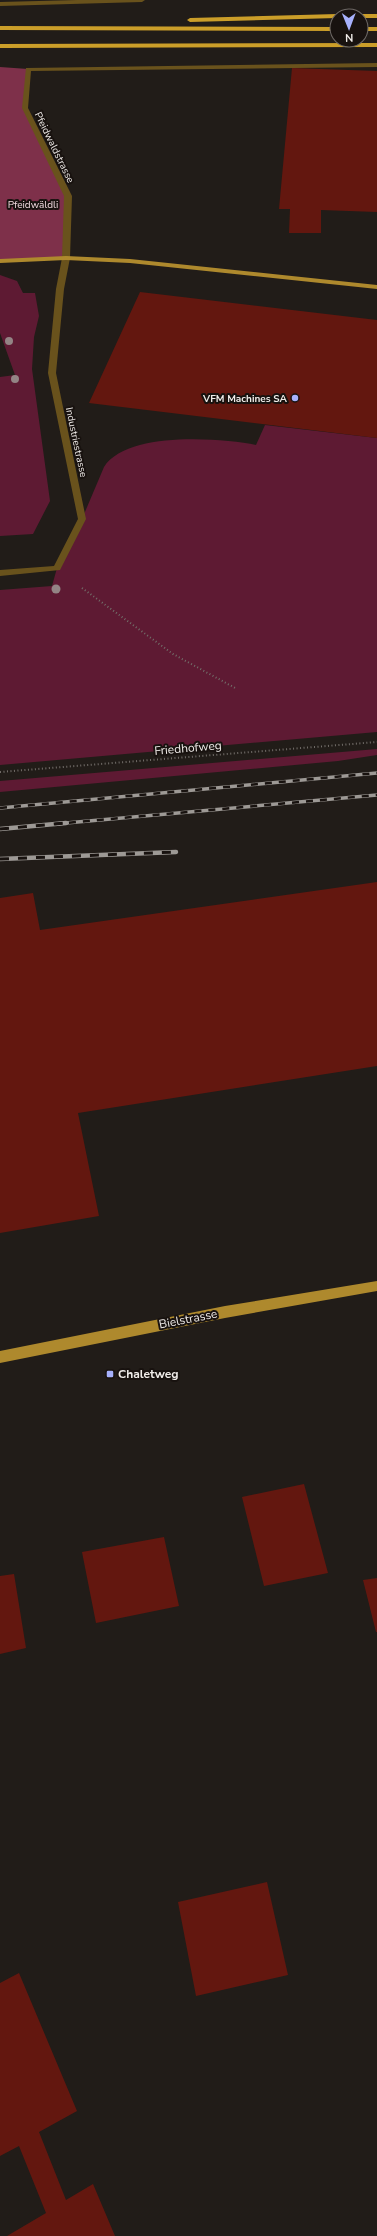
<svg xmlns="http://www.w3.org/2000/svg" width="377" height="2236" font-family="'Nunito Sans',sans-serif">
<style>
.green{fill:#5e1a33}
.forest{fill:#7e304a}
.building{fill:#63170f}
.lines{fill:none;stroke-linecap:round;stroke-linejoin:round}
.path{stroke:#736e6a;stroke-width:2;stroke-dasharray:1 2.5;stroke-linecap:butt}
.minor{fill:#69521c;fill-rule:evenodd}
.major{fill:#ae892d;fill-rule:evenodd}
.highway{fill:#cb9e29;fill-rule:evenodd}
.rail-far1-casing{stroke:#9d9995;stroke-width:3.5}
.rail-casing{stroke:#9d9995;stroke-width:4.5}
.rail-far1{stroke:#18120f;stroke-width:2.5;stroke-dasharray:7;stroke-linecap:butt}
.rail{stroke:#18120f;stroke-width:3;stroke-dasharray:9;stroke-linecap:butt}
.tree{fill:#938485}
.poi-dot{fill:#a7b1fc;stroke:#18120f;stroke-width:1.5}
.labels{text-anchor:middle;stroke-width:4;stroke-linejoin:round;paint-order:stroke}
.far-street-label{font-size:10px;fill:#f0ece9;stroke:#18120f}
.far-park-label{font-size:10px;fill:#f1d9df;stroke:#18120f}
.far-poi-label{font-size:10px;font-weight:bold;fill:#f0ece9;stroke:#18120f;text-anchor:end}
.street-label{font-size:12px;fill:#f0ece9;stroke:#18120f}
.poi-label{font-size:12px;font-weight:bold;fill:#f0ece9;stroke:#18120f;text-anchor:start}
</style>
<rect width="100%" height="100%" fill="#211c18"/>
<!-- green -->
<path class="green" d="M0,275L17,281L23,293H35L39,316L34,337L32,369L50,501L33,534L0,536V377L15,375L0,333Z
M265,425L377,438V732L0,765V590L52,586L57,568L82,519L104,467C127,431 220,438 256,445Z
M377,749V755L338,761L0,792V781Z"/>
<!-- forest -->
<path class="forest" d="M0,67L28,69L25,108L68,196L66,258L0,261Z"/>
<!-- building -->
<path class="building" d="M292,68L377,71V212L321,210V233H289L290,209H279Z
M140,292L377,320V438L89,403Z
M377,882V1066L78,1113L99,1216L0,1233V898L33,893L40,930Z
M304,1484L328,1573L264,1586L242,1497Z
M164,1537L179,1606L96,1623L82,1552Z
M14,1574L26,1648L0,1654V1576Z
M377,1578V1632H376L363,1580Z
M267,1882L288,1975L196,1996L178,1902Z
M19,1973L77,2111L39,2132L66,2200L93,2184L115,2236H7L46,2213L19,2146L0,2156V1983Z"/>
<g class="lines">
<!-- path -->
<path class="path" d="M82,588L173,654L237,689
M0,772L377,742"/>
<!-- minor -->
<path class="minor" d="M77,0H145L142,2L0,6V2Z
M377,63V67L31,71L28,108L72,196L70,258L64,289L56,373L86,519L60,570L0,576V570L54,566L78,519L48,373L56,289L62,258L64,196L22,108L26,68Z"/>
<!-- major -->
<path class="major" d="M66,256L130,259L377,285V289L130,263L66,260L0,263V259Z
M377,1281V1291L225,1318L0,1363V1351L225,1306Z"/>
<!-- highway -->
<path class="highway" d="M337,14L340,16H337V18L190,22L187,20L190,18Z
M361,14H377V18H361V16H358Z
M0,26L337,27V31L0,30Z
M361,27H377V31H361Z
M377,43V47L0,48V44Z"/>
<!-- rail-far1 casing -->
<g class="rail-far1-casing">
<path id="rail-far1" d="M0,808L377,773
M55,824L377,795"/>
</g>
<!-- rail casing -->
<g class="rail-casing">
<path id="rail" d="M0,829L66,823
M0,859L176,852"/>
</g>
<!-- rail-far1 -->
<use href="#rail-far1" class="rail-far1"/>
<!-- rail -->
<use href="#rail" class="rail"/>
</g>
<!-- trees -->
<g class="tree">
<circle cx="9" cy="341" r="4"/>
<circle cx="15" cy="379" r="4"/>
<circle cx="56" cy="589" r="4.5"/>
</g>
<!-- markers -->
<g class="poi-dot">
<circle cx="295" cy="398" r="4"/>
<rect x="106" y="1370" width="8" height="8" rx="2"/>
</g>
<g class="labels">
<!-- far-street labels -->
<g class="far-street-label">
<text transform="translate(55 147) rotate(64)" y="4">Pfeidwaldstrasse</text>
<text transform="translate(77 442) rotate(78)" y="4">Industriestrasse</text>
</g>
<!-- far-park labels -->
<g class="far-park-label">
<text x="33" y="208">Pfeidwäldli</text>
</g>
<!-- far-poi labels -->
<g class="far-poi-label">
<text x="287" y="402">VFM Machines SA</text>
</g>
<!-- street labels -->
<g class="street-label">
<text transform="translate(188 748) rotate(-5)" y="4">Friedhofweg</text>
<text transform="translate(188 1319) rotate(-11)" y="4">Bielstrasse</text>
</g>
<!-- poi labels -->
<g class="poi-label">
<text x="118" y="1378">Chaletweg</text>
</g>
</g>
<!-- north arrow -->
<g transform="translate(349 28) rotate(179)"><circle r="19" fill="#18120f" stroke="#6e6966"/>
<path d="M0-3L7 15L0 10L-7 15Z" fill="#a7b1fc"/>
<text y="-6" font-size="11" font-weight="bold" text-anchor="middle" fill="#f0ece9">N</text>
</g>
</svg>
